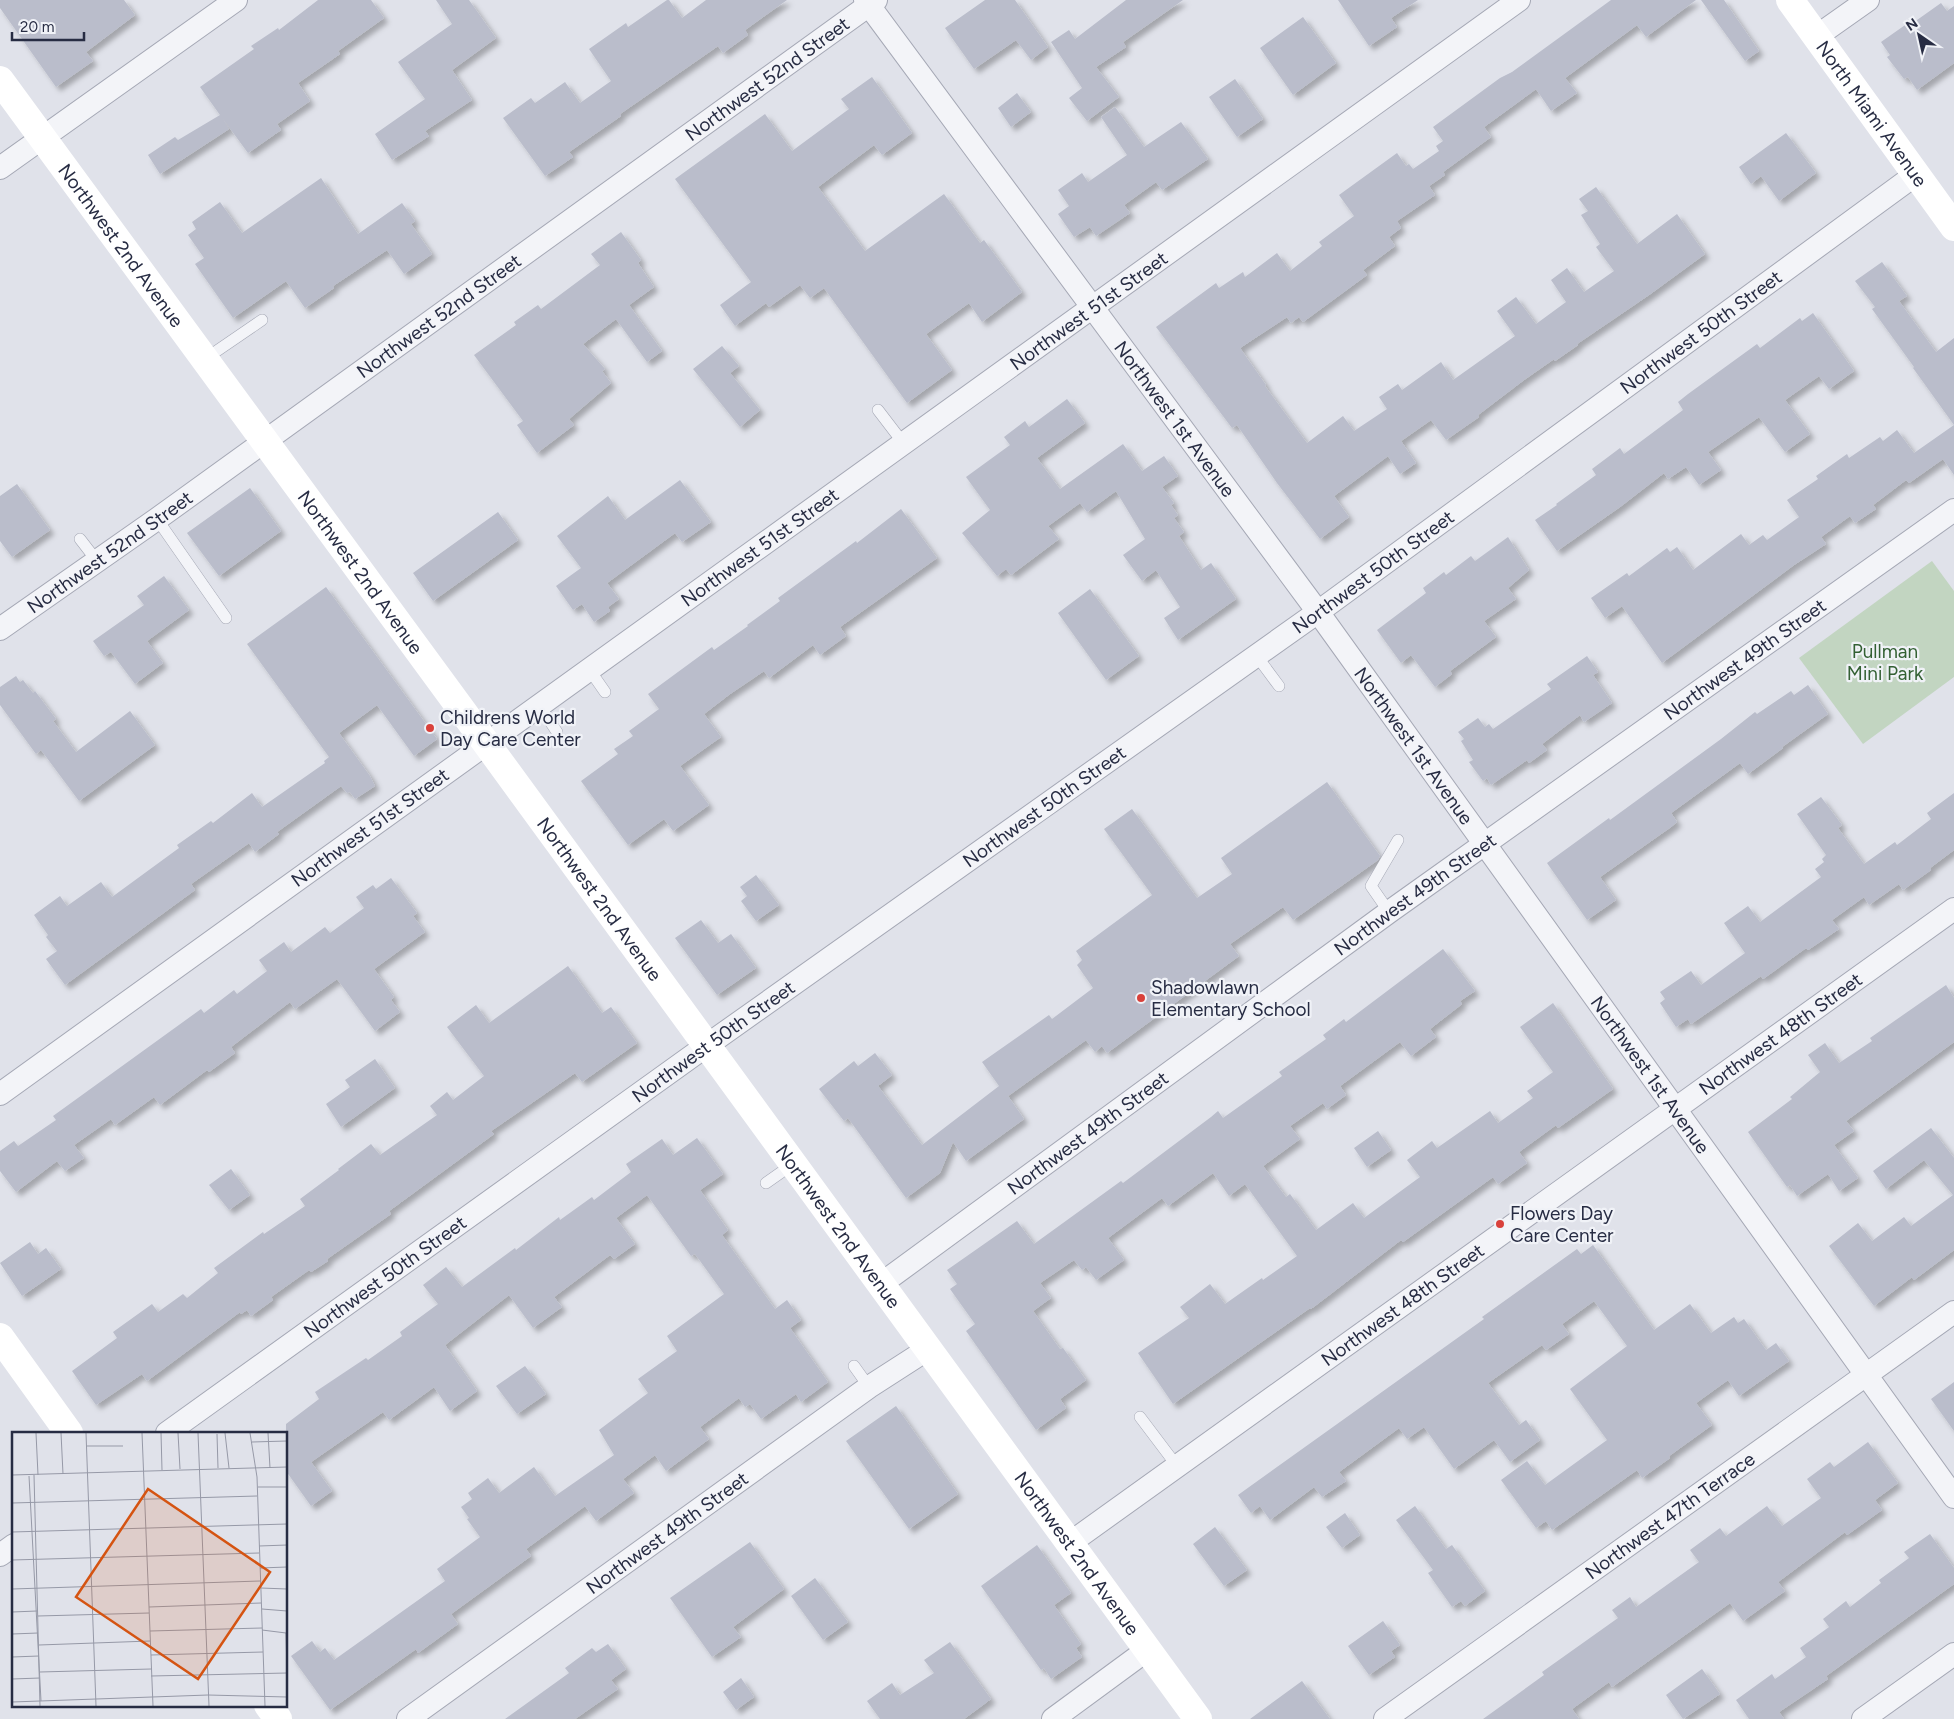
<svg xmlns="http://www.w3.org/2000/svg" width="1954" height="1719" font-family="Figtree,sans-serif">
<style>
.green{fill:#c2d5c1}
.building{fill:#babdcb;filter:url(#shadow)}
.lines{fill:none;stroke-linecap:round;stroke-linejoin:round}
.lane-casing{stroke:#a5a8b5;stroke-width:12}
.street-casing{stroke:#a5a8b5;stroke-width:24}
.lane{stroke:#f3f4f8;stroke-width:11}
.street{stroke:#f3f4f8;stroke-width:22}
.secondary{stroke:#fff;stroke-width:28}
.poi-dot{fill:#d9413b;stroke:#f0f2f7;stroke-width:2}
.labels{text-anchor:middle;stroke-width:4.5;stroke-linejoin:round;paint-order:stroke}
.street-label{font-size:19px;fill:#272c43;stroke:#f0f2f7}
.park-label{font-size:19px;fill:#336033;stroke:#f0f2f7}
.poi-label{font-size:19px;fill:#272c43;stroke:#f0f2f7;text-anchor:start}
.inset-road{fill:none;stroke:#9699a7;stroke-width:1}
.view{fill:#d55412;fill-opacity:0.15;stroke:#d55412;stroke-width:2.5}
.inset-edge{fill:none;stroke:#272c43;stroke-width:2.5}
</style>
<defs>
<filter id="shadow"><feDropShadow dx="4.5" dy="4.5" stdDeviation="2.5" flood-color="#0004"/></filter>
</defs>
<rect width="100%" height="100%" fill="#e0e2ea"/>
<!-- green -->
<path class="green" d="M1932,561L1954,591V677L1863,744L1799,658Z"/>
<!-- building -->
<path class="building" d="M0,0H124L135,15L86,52L93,61L56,87L0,8Z
M318,0H371L384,18L338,51L340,54L298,83L310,101L277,124L281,130L248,153L223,119L229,129L160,174L148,155L175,137L178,140L220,115L200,87L254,49L251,46L278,28L279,30Z
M436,0H469L496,38L452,70L472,100L425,131L429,136L392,160L375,134L425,99L398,62L452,24Z
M667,0H669L682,18L706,0H787L745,30L748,35L723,53L718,46L620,114L621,116L569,152L573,157L545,176L503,118L531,98L535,103L565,82L580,103L611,81L589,49L626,23L628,27Z
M985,0H1015L1048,47L1031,60L1016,40L974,69L945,28Z
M1126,0H1183L1123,42L1126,47L1096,67L1119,97L1087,121L1069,98L1082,88L1051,42L1069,30L1075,39Z
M1338,0H1418L1391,18L1397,27L1369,46Z
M1611,0H1696L1646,37L1637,25L1565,78L1577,93L1551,111L1536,89L1484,127L1491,137L1443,172L1445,175L1429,186L1435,195L1397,221L1401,228L1389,237L1395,246L1363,270L1367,275L1303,322L1299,317L1291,323L1287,317L1240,348L1266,385L1265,386L1307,443L1343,416L1354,431L1387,409L1379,397L1398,384L1402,390L1441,362L1453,380L1515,336L1497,311L1516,297L1536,324L1566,302L1551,280L1567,268L1584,292L1614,271L1596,247L1600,244L1581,215L1588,211L1579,199L1596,187L1637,244L1677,214L1705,254L1649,295L1577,344L1578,345L1555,361L1554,359L1524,380L1478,415L1479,417L1446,440L1431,420L1401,441L1416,463L1400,474L1388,456L1334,496L1349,517L1320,539L1277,483L1237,425L1232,428L1156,327L1216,283L1219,288L1243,272L1245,277L1277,253L1290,271L1322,246L1319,242L1354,216L1339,195L1397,153L1406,166L1409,164L1413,169L1439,151L1436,146L1443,141L1433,127L1500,78L1512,72Z
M1701,0H1724L1759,51L1745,61Z
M1941,3L1947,11L1954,6V63L1917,90L1908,77L1904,79L1887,57L1890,55L1881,42L1908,23L1910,25Z
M1303,17L1336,63L1293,95L1260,48Z
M872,77L912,133L882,155L874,145L818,187L865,251L944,194L980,243L984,240L1022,292L982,322L969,303L926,334L952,370L907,403L824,288L810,298L800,285L769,307L766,303L735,326L720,305L751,282L675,179L765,114L792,151L849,109L841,99Z
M1235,79L1263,119L1237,137L1209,97Z
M1017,93L1031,112L1011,127L998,108Z
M1115,107L1144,147L1181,122L1208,159L1162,190L1156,182L1124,205L1130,213L1096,236L1090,227L1074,237L1058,214L1069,206L1058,190L1082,173L1088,182L1127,155L1101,117Z
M1786,133L1816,173L1779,201L1761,176L1751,184L1739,167Z
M321,178L358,234L402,203L415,221L411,224L432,254L404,274L387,250L333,286L334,288L305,308L286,281L233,318L195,264L204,258L188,235L196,229L192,222L220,202L242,233Z
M621,232L641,260L638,263L654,287L629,305L662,351L647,362L616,319L583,344L605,369L602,371L611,383L569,419L574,425L537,453L517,425L523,421L474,355L516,325L514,322L538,305L541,309L600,265L591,254Z
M1882,262L1907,296L1899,301L1936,352L1954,338V425L1913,368L1914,367L1872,309L1875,307L1855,281Z
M1813,313L1854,371L1829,389L1819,376L1785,400L1810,434L1785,452L1759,417L1708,452L1721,470L1699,485L1686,467L1668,479L1664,473L1620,507L1557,551L1535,520L1557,505L1556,504L1596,475L1592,469L1620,448L1624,454L1683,410L1678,402L1688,394L1757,344L1760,348L1800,318L1802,321Z
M722,346L739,366L730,373L760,410L740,427L693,369Z
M1067,399L1085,423L1037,458L1060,489L1123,444L1142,471L1164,456L1178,476L1162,487L1174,503L1171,505L1178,515L1174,518L1184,532L1179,536L1201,570L1211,563L1236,599L1178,640L1164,618L1180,607L1156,570L1142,581L1123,555L1145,539L1116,491L1087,512L1080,503L1048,526L1059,539L1011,575L1006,569L997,576L962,533L990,510L966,477L1010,445L1004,437L1025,421L1029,427Z
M1954,425V475L1943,459L1909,483L1906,480L1873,505L1876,509L1855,523L1850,516L1821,537L1826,544L1794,565L1662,663L1622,606L1605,618L1591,598L1627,573L1629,576L1667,548L1670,552L1677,547L1693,570L1741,534L1749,545L1763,535L1767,540L1799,517L1787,500L1818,479L1816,476L1847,454L1849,458L1880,437L1883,441L1897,430L1914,453Z
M680,480L711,522L682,542L675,533L607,583L619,599L608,607L610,611L594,622L582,604L573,610L556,586L581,568L557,536L608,496L625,520Z
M17,484L50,530L12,557L0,541V496Z
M250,488L281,531L219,576L187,533Z
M901,509L937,558L840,627L846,636L820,655L813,645L769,678L764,671L730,694L704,714L721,737L680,766L709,805L673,831L664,819L628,845L581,781L618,754L614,749L633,736L629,731L659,709L648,694L712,647L714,650L748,626L747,625L780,601L778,598L856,541L857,543Z
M498,512L518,540L433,601L413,573Z
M1508,537L1529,570L1508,588L1516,599L1484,621L1496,637L1450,671L1452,674L1435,687L1411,655L1401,663L1377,630L1426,593L1423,588L1444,572L1446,575L1471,556L1475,561Z
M164,576L189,610L147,641L163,663L135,684L111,652L104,656L93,641L144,605L137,596Z
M326,587L437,739L414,756L377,705L339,733L370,776L375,786L355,799L350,792L347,793L341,786L277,832L279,834L255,852L249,843L191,884L195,890L65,985L46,959L57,951L46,937L48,935L34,915L60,896L67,906L101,882L112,897L179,848L177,845L211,821L213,823L252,793L262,807L325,763L324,761L329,757L247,644Z
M1090,589L1139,656L1106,680L1058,613Z
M1587,656L1598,672L1593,675L1612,703L1584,722L1580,715L1542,744L1547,750L1529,763L1527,760L1491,785L1487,778L1483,781L1469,762L1473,760L1461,741L1464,739L1458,732L1478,718L1485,727L1489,724L1493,729L1551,689L1547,684Z
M16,676L20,682L23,680L33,693L35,691L56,719L53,721L76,752L130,711L155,745L79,801L41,750L36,754L0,705V687Z
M1808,685L1828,714L1782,747L1783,748L1748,774L1740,763L1671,813L1677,822L1671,827L1600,877L1616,900L1587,920L1547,863L1609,818L1610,820L1721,739L1755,712L1757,714L1791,691L1794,695Z
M1327,782L1380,856L1378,860L1293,920L1283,907L1230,944L1239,956L1107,1053L1102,1046L1095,1052L1086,1040L1008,1096L1024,1119L966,1161L953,1142L940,1173L906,1198L848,1118L844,1121L819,1089L854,1061L858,1066L875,1053L892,1075L878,1086L922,1145L999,1086L982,1062L1049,1015L1052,1019L1093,988L1077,965L1082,960L1076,951L1152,895L1104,829L1132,809L1197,898L1232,874L1221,858Z
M1954,793V850L1930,868L1931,870L1903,890L1899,884L1869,905L1864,897L1832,920L1839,929L1808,950L1806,948L1763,979L1761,976L1691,1024L1688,1019L1676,1027L1660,1003L1665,999L1660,992L1691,971L1701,985L1745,953L1724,923L1748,906L1760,922L1821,877L1815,869L1824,862L1822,859L1826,855L1797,814L1821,797L1842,825L1838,828L1864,864L1895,842L1897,845L1931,819L1927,813Z
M756,875L779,905L756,921L741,901L747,896L740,887Z
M391,878L417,913L413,916L425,932L374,969L394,997L391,1000L400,1012L375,1031L337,979L295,1009L290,1002L231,1047L235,1053L209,1072L207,1070L160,1105L154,1097L115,1125L111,1119L74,1145L84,1158L65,1171L57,1161L16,1192L0,1171V1151L14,1141L18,1146L56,1120L53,1116L201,1009L204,1013L234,990L237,994L267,971L259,960L284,942L291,952L325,927L330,933L364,908L356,897L373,885L376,889Z
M701,920L718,943L731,934L756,968L717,995L675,938Z
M1443,949L1475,991L1460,1001L1462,1004L1430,1029L1436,1037L1411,1056L1400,1042L1340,1086L1346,1095L1327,1109L1323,1103L1290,1126L1300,1139L1263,1166L1286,1197L1290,1194L1316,1230L1353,1203L1364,1218L1420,1177L1407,1160L1432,1141L1437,1148L1490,1111L1498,1123L1533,1098L1527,1091L1553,1072L1520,1027L1553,1003L1613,1089L1558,1128L1556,1125L1519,1152L1527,1163L1498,1184L1493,1177L1403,1242L1401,1240L1311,1309L1310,1308L1173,1404L1138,1353L1189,1318L1180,1307L1210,1284L1225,1304L1262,1278L1263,1280L1297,1256L1245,1184L1229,1196L1213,1173L1168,1206L1162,1198L1108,1238L1124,1260L1096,1280L1086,1267L1082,1270L1074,1260L1040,1283L1051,1298L1033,1311L1060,1349L1063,1348L1086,1380L1060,1399L1066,1408L1036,1430L966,1331L975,1324L950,1289L957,1284L947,1270L1017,1221L1034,1244L1121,1181L1123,1183L1211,1117L1218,1111L1223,1118L1282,1076L1279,1072L1326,1039L1323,1035L1344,1019L1346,1022Z
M568,966L602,1013L611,1007L637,1043L582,1082L575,1073L491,1131L494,1134L389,1211L391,1214L327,1259L328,1261L311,1272L309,1270L271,1297L273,1300L251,1316L247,1310L241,1314L240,1312L147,1381L142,1374L96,1405L72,1371L117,1338L113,1332L152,1304L158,1312L183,1294L187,1298L218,1273L214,1268L263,1232L264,1234L305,1206L300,1199L339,1170L338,1169L371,1144L380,1155L437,1115L430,1106L447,1092L453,1100L484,1076L447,1027L476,1005L489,1023Z
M1946,985L1954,998V1042L1846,1121L1854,1131L1834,1145L1858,1178L1839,1191L1828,1174L1797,1196L1790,1185L1787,1187L1748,1132L1792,1099L1790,1097L1820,1072L1808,1055L1825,1043L1839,1063L1872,1041L1870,1038Z
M375,1059L395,1088L341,1127L326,1104L350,1087L345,1080Z
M1931,1128L1954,1158V1250L1914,1280L1912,1277L1874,1306L1829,1246L1858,1223L1872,1241L1904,1217L1911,1226L1953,1195L1924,1160L1886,1189L1873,1171Z
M1378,1131L1391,1150L1367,1167L1354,1148Z
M697,1138L723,1174L700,1190L728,1230L722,1235L775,1309L787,1300L801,1320L790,1328L828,1382L801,1402L796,1394L761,1419L750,1404L745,1407L739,1398L700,1427L709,1439L666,1471L655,1455L623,1479L634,1493L596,1521L585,1506L526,1549L531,1556L451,1614L458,1624L418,1653L416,1649L330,1710L291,1656L312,1641L320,1652L325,1648L334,1660L445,1581L437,1569L480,1537L467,1519L469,1518L461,1507L472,1499L468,1493L488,1478L499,1493L534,1467L555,1496L614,1455L599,1430L648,1393L638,1379L677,1351L667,1336L724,1294L695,1254L691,1256L647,1195L616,1218L635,1244L614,1259L610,1255L554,1297L562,1307L533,1328L509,1295L445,1345L477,1391L450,1411L434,1387L389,1420L383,1412L311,1462L332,1491L311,1506L286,1471V1424L319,1399L315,1392L366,1358L368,1360L402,1336L400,1332L438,1304L423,1285L446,1267L462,1287L515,1248L516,1250L559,1217L560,1220L592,1197L594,1200L631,1172L626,1164L662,1139L673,1155Z
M231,1169L250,1195L229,1210L209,1185Z
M30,1242L38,1254L46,1248L61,1269L22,1296L0,1263Z
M1593,1245L1654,1330L1690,1304L1711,1333L1734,1317L1738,1323L1744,1319L1766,1350L1776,1343L1789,1361L1739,1396L1728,1380L1696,1403L1712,1425L1669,1456L1670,1458L1642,1478L1637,1470L1552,1530L1546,1521L1536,1528L1501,1480L1527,1461L1545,1485L1607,1440L1570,1389L1627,1346L1594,1301L1562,1324L1569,1334L1546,1350L1542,1345L1488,1383L1519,1425L1526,1420L1540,1440L1510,1462L1494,1440L1454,1469L1424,1427L1407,1439L1399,1428L1339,1472L1346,1481L1322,1497L1314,1487L1270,1520L1260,1506L1251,1513L1238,1495L1484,1319L1482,1317L1577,1249L1581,1254Z
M525,1366L546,1394L517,1414L496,1386Z
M1954,1382V1431L1931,1399Z
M896,1406L958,1494L909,1529L846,1441Z
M1868,1442L1898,1483L1875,1500L1882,1510L1847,1535L1845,1532L1778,1582L1785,1591L1743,1621L1730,1603L1612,1687L1609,1682L1572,1709L1579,1719H1483L1544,1675L1542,1672L1618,1618L1612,1610L1630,1597L1636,1607L1699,1562L1690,1550L1720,1528L1726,1536L1767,1506L1782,1526L1821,1498L1807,1479L1830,1462L1834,1467Z
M1415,1506L1446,1549L1452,1545L1485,1591L1465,1606L1461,1601L1452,1607L1428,1573L1433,1570L1396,1520Z
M1345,1513L1360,1535L1342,1548L1326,1527Z
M1215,1527L1247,1570L1224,1586L1193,1544Z
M1930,1534L1954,1568V1584L1826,1676L1828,1679L1779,1712L1784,1719H1749L1736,1700L1772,1674L1775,1679L1806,1657L1800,1648L1829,1627L1823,1619L1846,1601L1850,1607L1881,1583L1879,1580L1909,1558L1904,1552Z
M750,1542L784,1589L733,1627L741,1637L712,1657L670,1598Z
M1037,1545L1071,1593L1054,1605L1081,1644L1076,1648L1082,1657L1051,1679L1044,1668L1041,1670L981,1586Z
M815,1578L848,1622L823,1640L791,1596Z
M1383,1621L1400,1645L1391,1651L1395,1657L1369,1675L1348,1646Z
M950,1642L991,1699L964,1719H880L867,1701L892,1683L900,1695L934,1673L924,1660Z
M608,1644L626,1669L611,1680L618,1689L575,1719H505L569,1673L565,1668L592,1648L596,1652Z
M1702,1669L1720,1694L1683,1719L1666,1695Z
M741,1678L754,1697L736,1710L723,1692Z
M1302,1681L1330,1719H1250Z"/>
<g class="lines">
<!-- lane casing -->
<g class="lane-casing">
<path id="lane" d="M205,359L262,320
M878,410L904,444
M157,519L226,618
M80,539L97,561
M1256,655L1279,686
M589,669L605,692
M539,705L557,732
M1389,912L1371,886L1398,840
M766,1183L793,1164
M854,1366L869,1387
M1140,1417L1177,1466"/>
</g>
<!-- street casing -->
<g class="street-casing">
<g id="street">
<path id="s1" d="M865,0L1318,612L1954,1497"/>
<path d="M1817,36L1868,0"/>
<path d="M0,168L236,0"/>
<path id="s2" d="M0,629L157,519L876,0"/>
<path id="s3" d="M0,1094C505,728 1014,366 1519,0"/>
<path id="s4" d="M881,1284L1389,912L1954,510"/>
<path id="s5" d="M167,1433L706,1046L1318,612L1915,175"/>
<path id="s6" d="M1070,1543L1954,909"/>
<path d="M0,1555L14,1545"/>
<path id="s7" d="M408,1719L869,1387L928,1349"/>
<path d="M1053,1719L1147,1650"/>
<path id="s8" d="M1385,1719L1954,1312"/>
<path d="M1863,1719L1954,1654"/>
</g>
</g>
<!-- lane -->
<use href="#lane" class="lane"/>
<!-- street -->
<use href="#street" class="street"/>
<!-- secondary -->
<g class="secondary">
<path id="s9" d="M1790,0L1954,227"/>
<path id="s10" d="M0,80L486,743L1198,1719"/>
<path d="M0,1337L69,1433"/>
<path d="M268,1705L278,1719"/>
</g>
</g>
<!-- markers -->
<g class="poi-dot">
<circle cx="430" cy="728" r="5"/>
<circle cx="1141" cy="998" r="5"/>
<circle cx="1500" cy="1224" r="5"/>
</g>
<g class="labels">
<!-- street labels -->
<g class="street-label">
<text dy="7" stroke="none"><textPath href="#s2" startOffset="944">Northwest 52nd Street</textPath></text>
<text dy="7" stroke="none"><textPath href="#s9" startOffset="140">North Miami Avenue</textPath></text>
<text dy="7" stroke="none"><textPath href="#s10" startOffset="205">Northwest 2nd Avenue</textPath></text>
<text dy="7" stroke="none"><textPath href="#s3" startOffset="1341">Northwest 51st Street</textPath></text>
<text dy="7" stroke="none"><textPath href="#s2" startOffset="539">Northwest 52nd Street</textPath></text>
<text dy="7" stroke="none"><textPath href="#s5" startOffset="1888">Northwest 50th Street</textPath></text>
<text dy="7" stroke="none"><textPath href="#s1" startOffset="521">Northwest 1st Avenue</textPath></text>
<text dy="7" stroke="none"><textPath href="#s3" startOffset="936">Northwest 51st Street</textPath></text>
<text dy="7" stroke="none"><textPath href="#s2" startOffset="134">Northwest 52nd Street</textPath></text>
<text dy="7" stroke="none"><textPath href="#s5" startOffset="1482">Northwest 50th Street</textPath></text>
<text dy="7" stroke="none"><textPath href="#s10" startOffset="610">Northwest 2nd Avenue</textPath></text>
<text dy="7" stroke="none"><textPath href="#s4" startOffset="1066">Northwest 49th Street</textPath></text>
<text dy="7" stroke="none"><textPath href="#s1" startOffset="926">Northwest 1st Avenue</textPath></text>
<text dy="7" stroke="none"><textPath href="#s5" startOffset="1078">Northwest 50th Street</textPath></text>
<text dy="7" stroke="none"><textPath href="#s3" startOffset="456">Northwest 51st Street</textPath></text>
<text dy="7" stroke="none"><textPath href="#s4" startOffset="661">Northwest 49th Street</textPath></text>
<text dy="7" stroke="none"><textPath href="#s10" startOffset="1015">Northwest 2nd Avenue</textPath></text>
<text dy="7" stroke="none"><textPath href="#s6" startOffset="874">Northwest 48th Street</textPath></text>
<text dy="7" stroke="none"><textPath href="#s5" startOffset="672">Northwest 50th Street</textPath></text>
<text dy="7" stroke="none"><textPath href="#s1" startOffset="1331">Northwest 1st Avenue</textPath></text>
<text dy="7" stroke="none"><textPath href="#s4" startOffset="256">Northwest 49th Street</textPath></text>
<text dy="7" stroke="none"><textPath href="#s10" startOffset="1420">Northwest 2nd Avenue</textPath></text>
<text dy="7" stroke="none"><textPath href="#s5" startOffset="268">Northwest 50th Street</textPath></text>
<text dy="7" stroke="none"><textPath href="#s6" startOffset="409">Northwest 48th Street</textPath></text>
<text dy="7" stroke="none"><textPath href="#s8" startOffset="350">Northwest 47th Terrace</textPath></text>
<text dy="7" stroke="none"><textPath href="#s7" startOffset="319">Northwest 49th Street</textPath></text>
<text dy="7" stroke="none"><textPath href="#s10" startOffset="1825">Northwest 2nd Avenue</textPath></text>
</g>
<!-- park labels -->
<g class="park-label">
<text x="1885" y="658">Pullman<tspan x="1885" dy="22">Mini Park</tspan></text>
</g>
<!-- poi labels -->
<g class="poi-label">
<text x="440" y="724">Childrens World<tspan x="440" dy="22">Day Care Center</tspan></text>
<text x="1151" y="994">Shadowlawn<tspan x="1151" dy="22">Elementary School</tspan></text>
<text x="1510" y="1220">Flowers Day<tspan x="1510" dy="22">Care Center</tspan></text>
</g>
</g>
<!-- overview -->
<g transform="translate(12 1432)">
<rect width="275" height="275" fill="#e0e2ea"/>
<path class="inset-road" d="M24,1L26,43M49,1L51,42M74,1L84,274M130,1L141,274M149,1L150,38M166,1L168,37M186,1L197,274M213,1L217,36M238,1L245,45L253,274M256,1L258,36M205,2L206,36M240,10L275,9M75,14H111M0,43L275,35M22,43L28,274M17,44L29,269M246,55H275M0,71L245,64M0,100L275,92M247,114L275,113M0,128L247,121M248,136L275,135M249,156L275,157M0,157L248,149M137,175L249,171M250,177L275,179M0,180L25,179M26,184L137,181M250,198L274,201M138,199L250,196M274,201L275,240M0,202L26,201M27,213L138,209M139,223L251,220M0,225L27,224M28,240L139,237M139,244L275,241M0,247L28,246M0,270L196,263L275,265"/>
<path class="view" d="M136,57L258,140L186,247L64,165Z"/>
<rect width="275" height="275" class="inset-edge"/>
</g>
<!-- north arrow -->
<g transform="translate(1919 35) rotate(326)" stroke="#f0f2f7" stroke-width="4" paint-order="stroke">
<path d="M0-4L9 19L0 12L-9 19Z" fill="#272c43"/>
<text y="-8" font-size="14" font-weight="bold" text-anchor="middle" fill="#272c43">N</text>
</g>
<!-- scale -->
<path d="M12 32v8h72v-8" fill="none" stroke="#272c43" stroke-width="2.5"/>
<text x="20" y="32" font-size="15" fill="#272c43" stroke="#f0f2f7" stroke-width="4" paint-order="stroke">20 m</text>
</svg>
